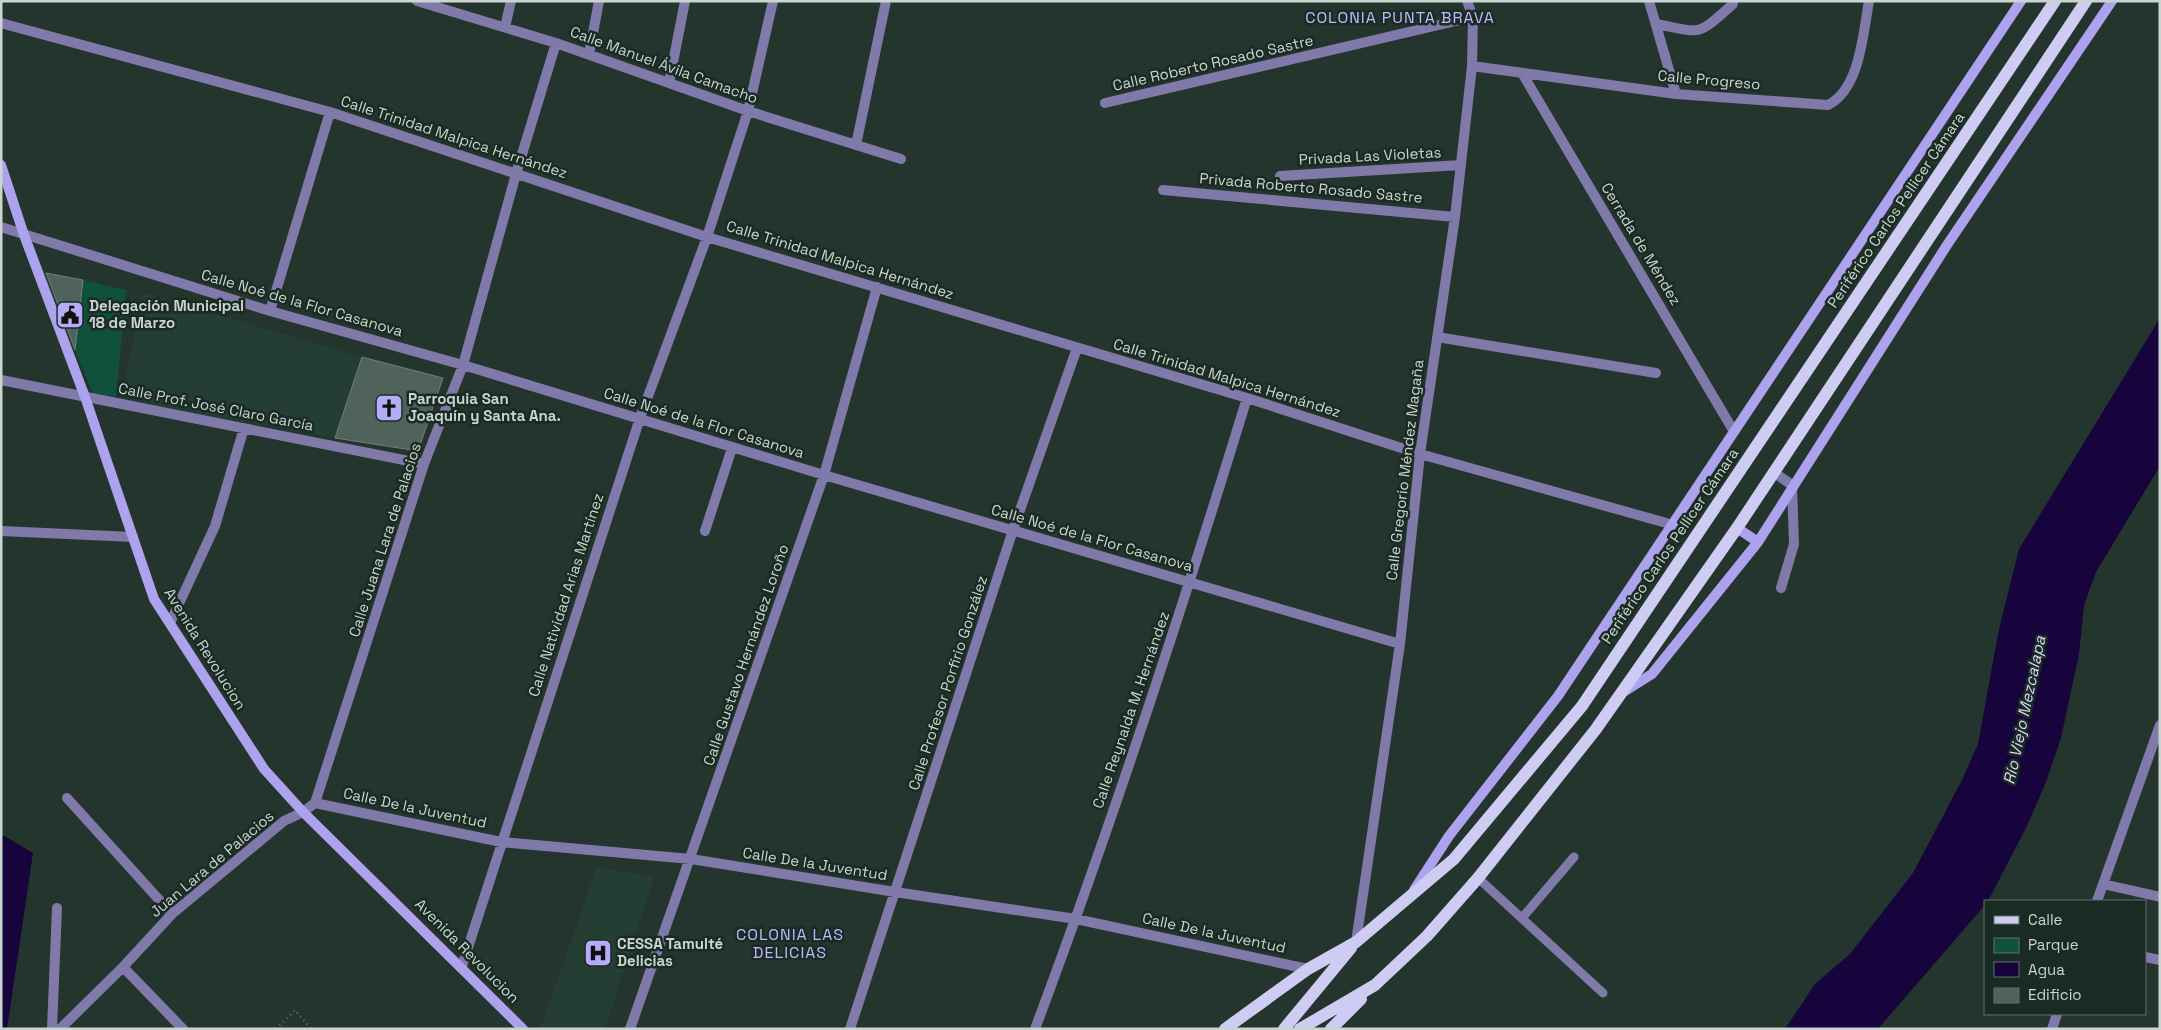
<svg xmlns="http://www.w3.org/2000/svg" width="2161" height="1030" font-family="'Space Grotesk',sans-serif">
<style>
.built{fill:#253e33}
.green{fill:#10513b}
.water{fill:#17043d}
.building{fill:#50635a;stroke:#6d8178}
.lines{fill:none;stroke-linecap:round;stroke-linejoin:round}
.path{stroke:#5a6962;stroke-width:3;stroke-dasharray:1 4;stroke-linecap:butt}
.lane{stroke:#7f7aa9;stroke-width:9}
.street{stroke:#7f7aa9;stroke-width:10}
.secondary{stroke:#aca2ee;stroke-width:10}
.primary{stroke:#cfccf3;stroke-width:12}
.labels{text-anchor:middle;stroke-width:5;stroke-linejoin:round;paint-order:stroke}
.street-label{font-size:15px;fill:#cad5d0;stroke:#1a2b24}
.poi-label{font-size:15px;font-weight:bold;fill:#cad5d0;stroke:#1a2b24;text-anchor:start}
.neighbourhood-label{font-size:16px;letter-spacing:1px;fill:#c0b8ff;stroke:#1a2b24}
.water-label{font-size:16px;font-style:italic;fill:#d9d5fb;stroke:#1a2b24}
</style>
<rect width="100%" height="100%" fill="#24352d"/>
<!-- built -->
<path class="built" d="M143,293L362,357L335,438L205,415L122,397Z
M597,867L654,877L605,1029H540Z"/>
<!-- green -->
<path class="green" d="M83,280L126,290L116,397L93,393L75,350Z"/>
<!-- water -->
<path class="water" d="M2160,318V466L2096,572L2084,605L2079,654L2061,738L2046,782L2027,826L1988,901H1985V905L1878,1029H1785L1815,984L1850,954L1913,873L1962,780L1978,744L1999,629L2019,549Z
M1,834L33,853L7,1029H1Z"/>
<!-- building -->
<path class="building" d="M46,273L83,280L75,350Z
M362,357L443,378L418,451L335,438Z"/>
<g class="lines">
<!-- path -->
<path class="path" d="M276,1029L295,1010L311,1029"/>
<!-- lane -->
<path class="lane" d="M1478,878L1603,993
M1522,918L1574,857"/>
<!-- street -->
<path class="street" d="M417,1L556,43L748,111L901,159
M1649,1L1676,94
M1,23L330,112L707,237L1247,398L1420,454L1670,524
M1656,24C1703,33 1696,37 1733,4V1
M505,27L511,1
M589,54L599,1
M1472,66L1676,94L1828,105C1860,89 1863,34 1869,1
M1522,73L1733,430
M669,83L685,1
M1105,103L1473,17
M856,145L886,1
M1280,176L1461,165
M1163,190L1455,217
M1,227L270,311L463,365L824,475L1400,644
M270,311L330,112
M1437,337L1656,373
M1,380L424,464
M1773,472L1792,485L1794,544L1781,588
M1,531L133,537
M705,531L732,448
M170,623L215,526L244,428
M67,798L172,914
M315,803L501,842L691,859L895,892L1076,919L1308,969
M2103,884L2160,897
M2097,901L2160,725
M1356,942L1400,644L1420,454L1455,217L1472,66L1473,17L1467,1
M2145,957L2160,960
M462,966L640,418L707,237L748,111L773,1
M123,967L183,1029
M52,1029L57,908
M60,1029L123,967L172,914L284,821L303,812L315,803L424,464L463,365L516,174L556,43
M630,1029L824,475L877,287
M850,1029L1013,530L1077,348
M1035,1029C1113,821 1182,610 1247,398
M2052,1029L2057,1014"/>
<!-- secondary -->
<path class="secondary" d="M1,165L24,235L85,397L154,599L264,769L303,812L523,1029
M1737,528L1758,542
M1625,691L1652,674L1758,542L1947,245L2112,1
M1414,890L1449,836L1558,696L2021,1"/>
<!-- primary -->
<path class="primary" d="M1225,1029L1308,969L1356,942L1454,859L1582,706L2055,1
M1284,1029L1351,948
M1300,1029L1375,985L1427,936L1478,878L1596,729L1737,528L2086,1
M1331,1029L1361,999"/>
</g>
<!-- icons -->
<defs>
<g id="civic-square" transform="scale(1.4375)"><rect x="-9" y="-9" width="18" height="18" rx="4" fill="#b5acf8" stroke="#1a2b24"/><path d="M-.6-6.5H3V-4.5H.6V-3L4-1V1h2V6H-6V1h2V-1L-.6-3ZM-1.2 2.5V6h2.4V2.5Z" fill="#111"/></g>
<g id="church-square" transform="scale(1.4375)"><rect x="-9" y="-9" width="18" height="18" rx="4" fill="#b5acf8" stroke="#1a2b24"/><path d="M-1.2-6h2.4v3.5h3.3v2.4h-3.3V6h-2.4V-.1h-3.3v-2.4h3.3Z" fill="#111"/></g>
<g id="hospital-square" transform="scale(1.4375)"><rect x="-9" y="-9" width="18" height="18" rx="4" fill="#b5acf8" stroke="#1a2b24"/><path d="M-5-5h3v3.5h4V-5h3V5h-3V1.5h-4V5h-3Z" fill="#111"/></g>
</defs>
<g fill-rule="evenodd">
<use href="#civic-square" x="70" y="315"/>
<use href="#church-square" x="389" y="408"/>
<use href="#hospital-square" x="598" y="953"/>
</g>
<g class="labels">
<!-- street labels -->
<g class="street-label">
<text transform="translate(1213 63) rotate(-13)" y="5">Calle Roberto Rosado Sastre</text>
<text transform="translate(664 65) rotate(20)" y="5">Calle Manuel Ávila Camacho</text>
<text transform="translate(1709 80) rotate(5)" y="5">Calle Progreso</text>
<text transform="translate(454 137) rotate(18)" y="5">Calle Trinidad Malpica Hernández</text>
<text transform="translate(1370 156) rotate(-3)" y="5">Privada Las Violetas</text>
<text transform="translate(1311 188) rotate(5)" y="5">Privada Roberto Rosado Sastre</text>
<text transform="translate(1896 210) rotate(-56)" y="5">Periférico Carlos Pellicer Cámara</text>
<text transform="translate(1641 244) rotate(59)" y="5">Cerrada de Méndez</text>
<text transform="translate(840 260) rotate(17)" y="5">Calle Trinidad Malpica Hernández</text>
<text transform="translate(302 303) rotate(16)" y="5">Calle Noé de la Flor Casanova</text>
<text transform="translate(1227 378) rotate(17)" y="5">Calle Trinidad Malpica Hernández</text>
<text transform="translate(216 407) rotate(11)" y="5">Calle Prof. José Claro García</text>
<text transform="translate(704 423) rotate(17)" y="5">Calle Noé de la Flor Casanova</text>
<text transform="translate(1405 470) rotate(-83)" y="5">Calle Gregorio Méndez Magaña</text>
<text transform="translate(1092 538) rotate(16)" y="5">Calle Noé de la Flor Casanova</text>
<text transform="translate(385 540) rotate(-72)" y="5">Calle Juana Lara de Palacios</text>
<text transform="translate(1670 546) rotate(-56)" y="5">Periférico Carlos Pellicer Cámara</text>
<text transform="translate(566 595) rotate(-72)" y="5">Calle Natividad Arias Martínez</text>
<text transform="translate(205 649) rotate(58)" y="5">Avenida Revolucion</text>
<text transform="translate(746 655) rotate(-71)" y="5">Calle Gustavo Hernández Loroño</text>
<text transform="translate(948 683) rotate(-72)" y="5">Calle Profesor Porfirio González</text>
<text transform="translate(1131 710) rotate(-71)" y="5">Calle Reynalda M. Hernández</text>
<text transform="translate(415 808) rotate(12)" y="5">Calle De la Juventud</text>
<text transform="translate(212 864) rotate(-40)" y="5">Juan Lara de Palacios</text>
<text transform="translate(815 864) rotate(9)" y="5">Calle De la Juventud</text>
<text transform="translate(1214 933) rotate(12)" y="5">Calle De la Juventud</text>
<text transform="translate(467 951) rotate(45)" y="5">Avenida Revolucion</text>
</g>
<!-- poi labels -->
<g class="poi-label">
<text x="89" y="311">Delegación Municipal<tspan x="89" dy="17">18 de Marzo</tspan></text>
<text x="408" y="404">Parroquia San<tspan x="408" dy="17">Joaquín y Santa Ana.</tspan></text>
<text x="617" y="949">CESSA Tamulté<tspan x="617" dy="17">Delicias</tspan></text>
</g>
<!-- neighbourhood labels -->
<g class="neighbourhood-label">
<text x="1400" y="23">COLONIA PUNTA BRAVA</text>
<text x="790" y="940">COLONIA LAS<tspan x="790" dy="18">DELICIAS</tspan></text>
</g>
<!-- water labels -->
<g class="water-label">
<text transform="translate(2024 710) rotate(-78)" y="6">Río Viejo Mezcalapa</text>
</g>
</g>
<!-- border -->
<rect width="2161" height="1030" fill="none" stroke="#cad5d0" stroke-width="5"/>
<!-- legend -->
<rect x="1984" y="900" width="162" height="115" fill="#1a2b24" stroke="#606f69"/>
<rect x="1994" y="916" width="25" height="8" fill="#cfccf3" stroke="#606f69"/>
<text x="2028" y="925" font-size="15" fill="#cad5d0">Calle</text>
<rect x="1994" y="938" width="25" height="15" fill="#10513b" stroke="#606f69"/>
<text x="2028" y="950" font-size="15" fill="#cad5d0">Parque</text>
<rect x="1994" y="962" width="25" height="15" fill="#17043d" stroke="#606f69"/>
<text x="2028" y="975" font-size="15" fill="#cad5d0">Agua</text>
<rect x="1994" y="988" width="25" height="15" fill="#50635a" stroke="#606f69"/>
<text x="2028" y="1000" font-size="15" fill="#cad5d0">Edificio</text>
</svg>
